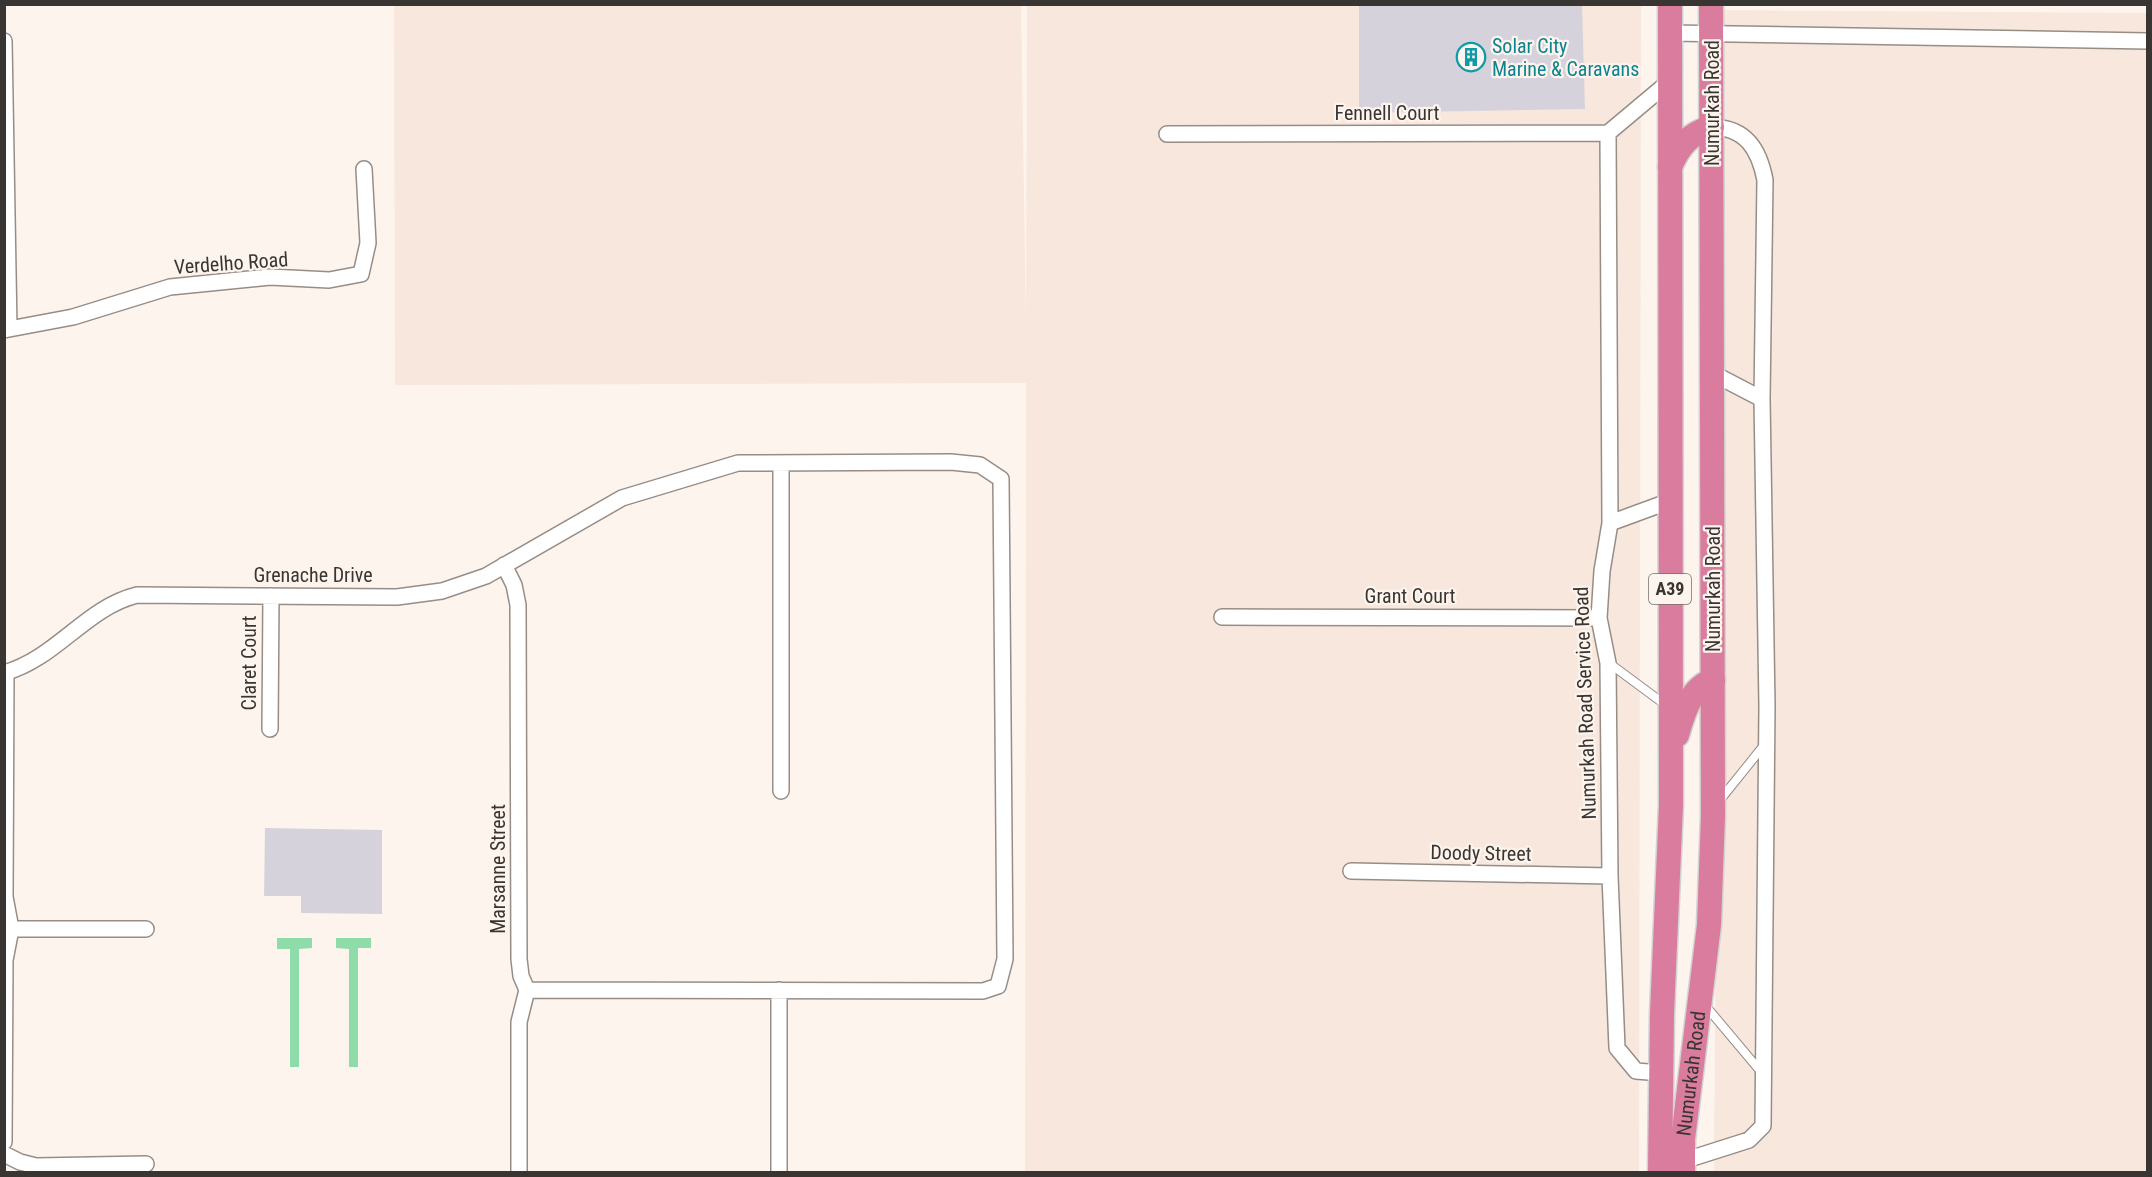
<svg xmlns="http://www.w3.org/2000/svg" width="2152" height="1177" font-family="'Roboto Condensed',sans-serif">
<style>
.built{fill:#f8e7dc}
.green{fill:#8edca9}
.building{fill:#d6d2dc}
.lines{fill:none;stroke-linecap:round;stroke-linejoin:round}
.service-casing{stroke:#968d87;stroke-width:10}
.minor-casing{stroke:#968d87;stroke-width:18}
.trunk-casing{stroke:#d3d3d2;stroke-width:27}
.service{stroke:#fff;stroke-width:8}
.minor{stroke:#fff;stroke-width:15}
.trunk{stroke:#da7c9e;stroke-width:24}
.labels{text-anchor:middle;stroke-width:4.5;stroke-linejoin:round;paint-order:stroke}
.shield{fill:#fef4ee;stroke:#746e6a;stroke-width:1.5}
.shield-label{font-size:18px;font-weight:bold;fill:#393532}
.culture-label{font-size:20px;fill:#0d838f;stroke:#fef4ee;text-anchor:start}
.street-label{font-size:20px;fill:#393532;stroke:#fef4ee}
</style>
<rect width="100%" height="100%" fill="#fef4ee"/>
<!-- built -->
<path class="built" d="M394,5H1021L1026,324L1027,5H1641L1639,1172H1025L1026,383L395,385Z
M1722,10L2147,13V1172H1714Z"/>
<!-- green -->
<path class="green" d="M277,938H312V948L299,949V1067H290V949H277Z
M336,938H371V948H358V1067H349V949L336,948Z"/>
<!-- building -->
<path class="building" d="M1359,4H1582L1585,109L1359,113Z
M265,828L382,830V914L301,913V896H264Z"/>
<g class="lines">
<!-- service casing -->
<g class="service-casing">
<path id="service" d="M1609,663L1667,706
M1720,800L1765,744
M1704,1004L1762,1073"/>
</g>
<!-- minor casing -->
<g class="minor-casing">
<path id="minor" d="M1670,33L2148,41
M4,41L9,329
M1608,133L1610,523L1602,571L1599,618L1608,663L1610,876L1617,1048L1636,1071L1661,1073
M1608,133L1670,81
M1167,134L1608,133
M4,330L73,317L170,287L270,277L329,280L361,274L368,243L364,169
M1712,373L1762,399
M781,463V791
M1610,523L1670,501
M504,565L514,585L518,605L519,959L521,976L527,990L519,1022V1172
M1222,617L1599,618
M4,673C57,658 85,608 137,595L397,597L442,591L486,576L622,498L738,463L951,462L980,465L1001,479L1005,959L998,986L983,991L527,990
M270,729L271,596
M1351,871L1610,876
M11,929H146
M779,990V1172
M4,1142L5,960L11,929L5,897L6,673
M4,1154L20,1162L36,1166L146,1164
M1683,1161L1749,1140L1763,1126L1767,706L1762,399L1765,180C1759,149 1746,128 1712,127"/>
</g>
<!-- trunk casing -->
<g class="trunk-casing">
<g id="trunk">
<path d="M1670,167C1679,146 1689,134 1712,127"/>
<path d="M1677,735C1683,714 1690,688 1713,680"/>
<path d="M1660,1172L1662,1014L1671,805L1670,4"/>
<path id="s1" d="M1683,1172V1139L1709,925L1713,816L1711,4"/>
</g>
</g>
<!-- service -->
<use href="#service" class="service"/>
<!-- minor -->
<use href="#minor" class="minor"/>
<!-- trunk -->
<use href="#trunk" class="trunk"/>
</g>
<!-- icons -->
<defs>
<g id="building-ring" transform="scale(1.5)"><circle r="9.5" fill="#fef4ee" stroke="#0f9aa8" stroke-width="1.5"/><path d="M-4-6H4V6H1V3H-1V6H-4ZM-2.5-4.3h1.7v1.8h-1.7ZM.8-4.3h1.7v1.8H.8ZM-2.5-1h1.7V.8h-1.7ZM.8-1h1.7V.8H.8Z" fill="#0f9aa8"/></g>
</defs>
<g fill-rule="evenodd">
<use href="#building-ring" x="1471" y="57"/>
</g>
<g class="labels">
<!-- shield labels -->
<rect class="shield" x="1649" y="574" width="42" height="30" rx="4.5"/>
<g class="shield-label">
<text x="1670" y="595">A39</text>
</g>
<!-- culture labels -->
<g class="culture-label">
<text x="1492" y="53">Solar City<tspan x="1492" dy="23">Marine &amp; Caravans</tspan></text>
</g>
<!-- street labels -->
<g class="street-label">
<text transform="translate(1712 103) rotate(-90)" y="7">Numurkah Road</text>
<text x="1387" y="120">Fennell Court</text>
<text transform="translate(231 263) rotate(-4)" y="7">Verdelho Road</text>
<text x="313" y="582">Grenache Drive</text>
<text transform="translate(1713 589) rotate(-90)" y="7">Numurkah Road</text>
<text x="1410" y="603">Grant Court</text>
<text transform="translate(249 663) rotate(-90)" y="7">Claret Court</text>
<text transform="translate(1585 703) rotate(-92)" y="7">Numurkah Road Service Road</text>
<text transform="translate(1481 853) rotate(1)" y="7">Doody Street</text>
<text transform="translate(498 869) rotate(-90)" y="7">Marsanne Street</text>
<text dy="7" stroke="none"><textPath href="#s1" startOffset="99">Numurkah Road</textPath></text>
</g>
</g>
<!-- border -->
<rect width="2152" height="1177" fill="none" stroke="#393532" stroke-width="12"/>
</svg>
